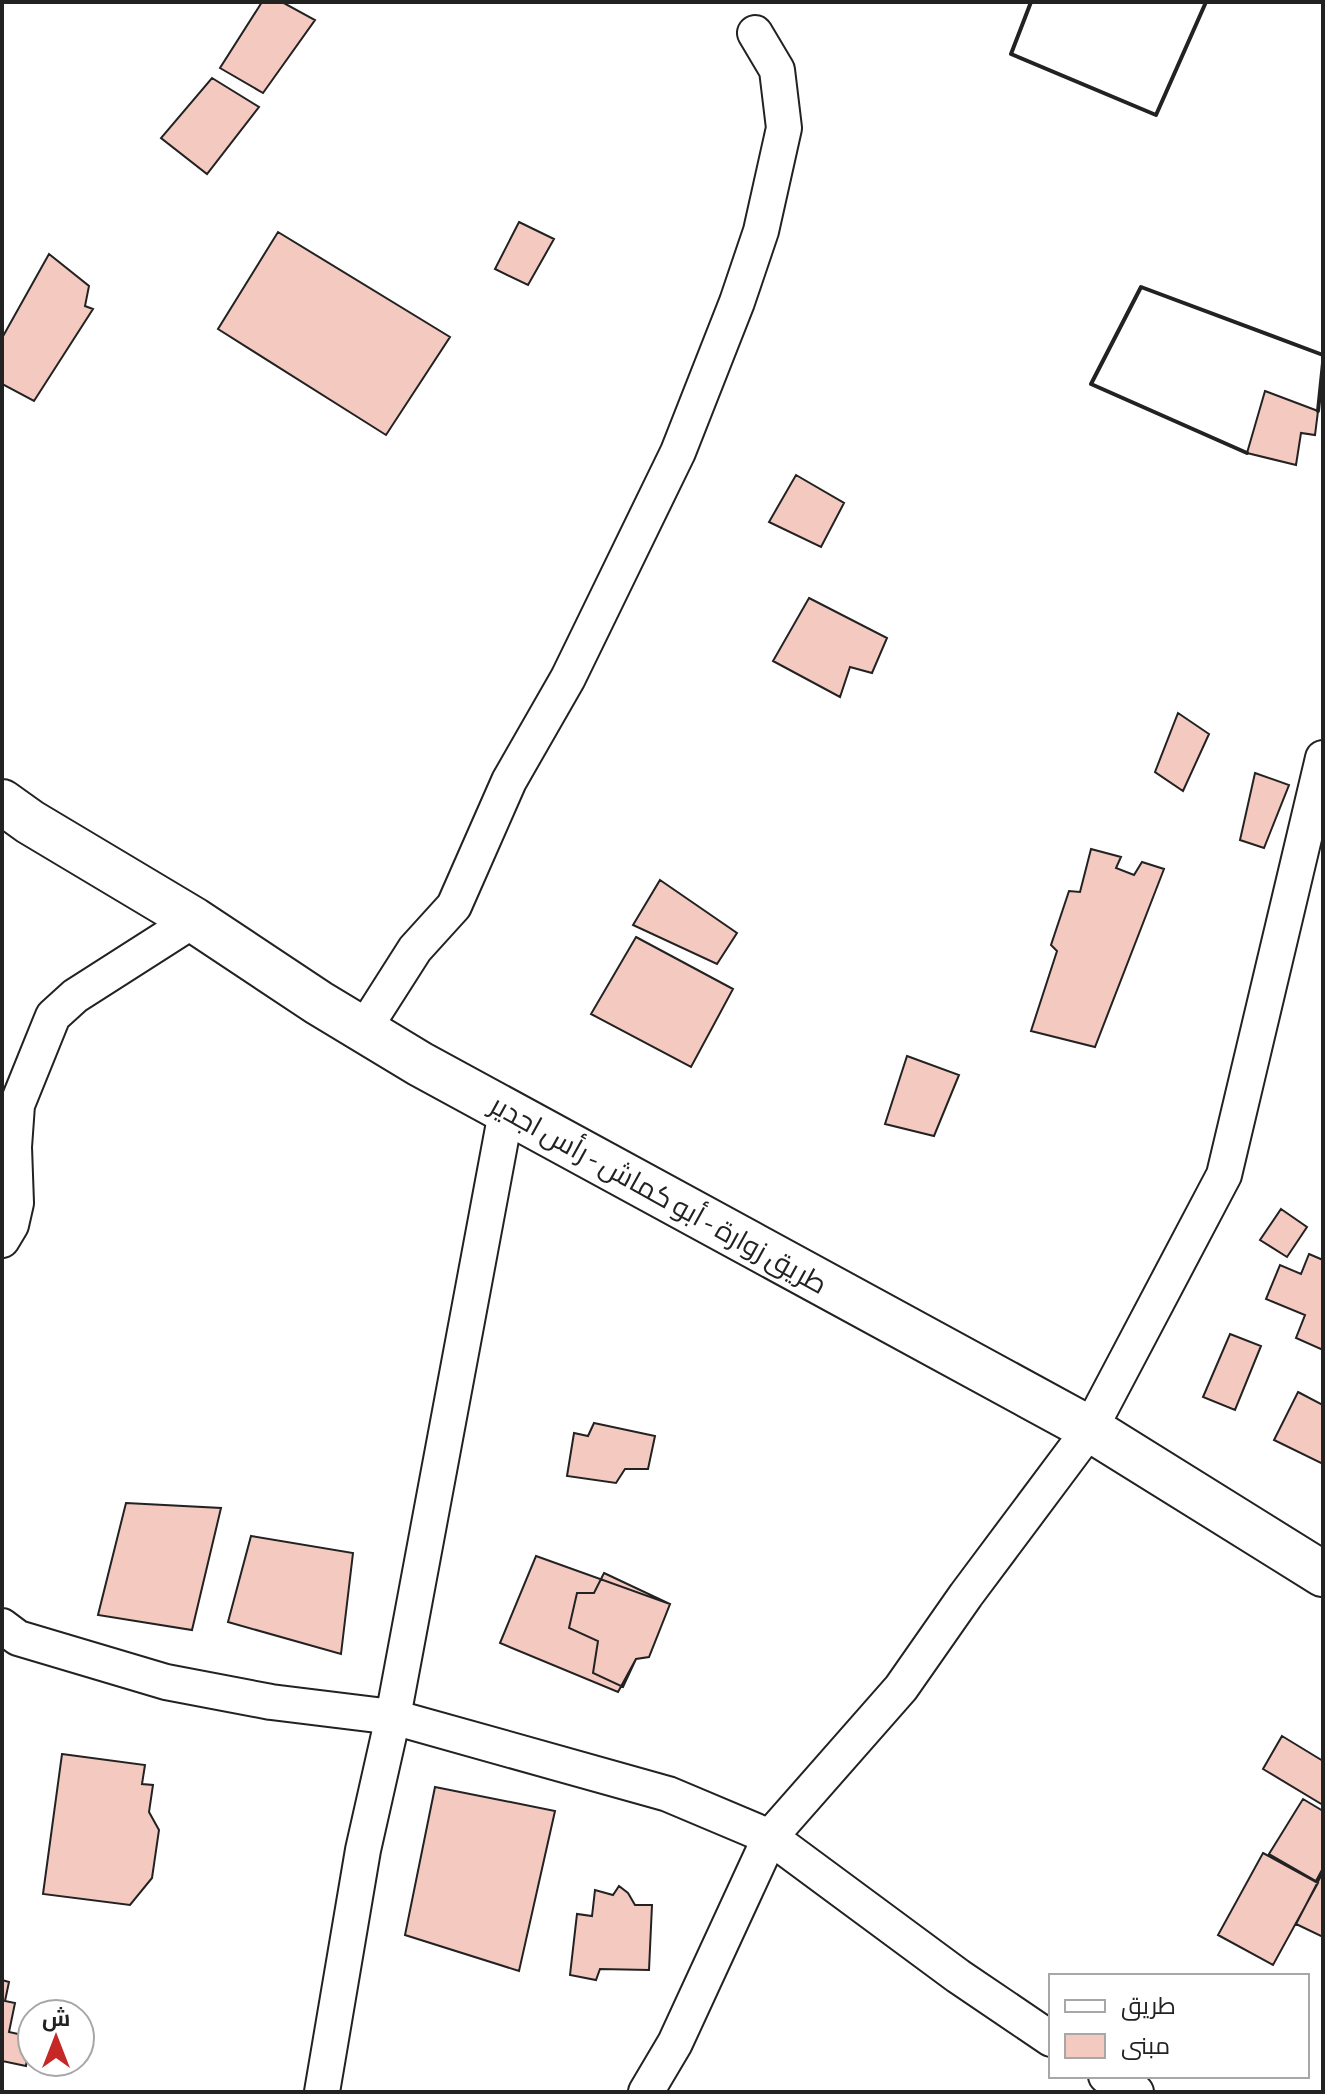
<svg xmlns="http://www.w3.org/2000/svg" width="1325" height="2094" font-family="'Alegreya Sans',Cairo,sans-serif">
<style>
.building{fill:#f3c9c0;stroke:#222;stroke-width:2}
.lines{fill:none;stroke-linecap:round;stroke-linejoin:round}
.minor-casing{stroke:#222;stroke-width:38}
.primary-casing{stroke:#222;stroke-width:48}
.minor{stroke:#fff;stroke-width:34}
.primary{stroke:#fff;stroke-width:44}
.wall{stroke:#222;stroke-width:4}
.labels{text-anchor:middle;stroke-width:6;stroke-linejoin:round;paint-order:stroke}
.street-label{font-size:28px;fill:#222;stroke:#fff}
</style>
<rect width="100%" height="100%" fill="#fff"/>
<!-- building -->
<path class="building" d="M262,2H282L315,20L263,93L220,68Z
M212,78L259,107L207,174L161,138Z
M519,222L554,239L528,285L495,269Z
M278,232L450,337L386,435L218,329Z
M49,254L89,286L85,306L93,309L34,401L2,384V338Z
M1265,391L1318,411L1315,435L1301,433L1296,465L1247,453Z
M796,475L844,503L821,547L769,522Z
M809,598L887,638L872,673L850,667L840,697L773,661Z
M1178,713L1209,734L1183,791L1155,772Z
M1255,773L1289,785L1264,848L1240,840Z
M1091,849L1121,857L1116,868L1134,875L1142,862L1164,869L1095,1047L1031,1031L1057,951L1051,945L1069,891L1080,892Z
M660,880L737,933L717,964L633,925Z
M636,937L733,989L691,1067L591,1014Z
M907,1056L959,1075L934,1136L885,1124Z
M1281,1209L1307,1227L1287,1257L1260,1240Z
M1309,1254L1323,1260V1350L1296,1338L1305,1315L1266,1299L1280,1265L1301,1274Z
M1230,1334L1261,1346L1235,1410L1203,1397Z
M1298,1392L1323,1405V1464L1274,1440Z
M594,1423L655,1436L648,1469H625L616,1483L567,1476L574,1433L588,1436Z
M126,1503L221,1508L192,1630L98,1615Z
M251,1536L353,1553L341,1654L228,1622Z
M536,1556L670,1604L649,1657L636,1659L618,1692L500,1643Z
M604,1573L670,1604L649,1657L636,1659L623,1687L593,1673L598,1641L569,1628L577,1593H594Z
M1282,1736L1323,1761V1805L1263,1769Z
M62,1754L145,1765L142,1784L153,1785L149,1812L159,1830L152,1878L130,1905L43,1894Z
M435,1787L555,1811L519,1971L405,1935Z
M1303,1799L1323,1811V1868L1316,1881L1269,1854Z
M1263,1853L1318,1883L1273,1965L1218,1935Z
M1323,1872V1937L1296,1924Z
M619,1886L628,1893L635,1905H652L649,1970L600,1969L596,1980L570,1975L577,1914L592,1916L595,1890L613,1895Z
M2,1980L9,1982L5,2001L15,2003L9,2032L32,2037V2048H29L26,2066L2,2061Z"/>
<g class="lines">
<!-- minor casing -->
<g class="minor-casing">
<path id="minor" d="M364,1029L415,949L454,906L509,781L568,678L678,452L737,302L761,231L784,128L777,70L755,33
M2,1240L11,1225L16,1203L14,1147L17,1105L53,1016L75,996L194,920
M2,1626L18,1638L166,1682L271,1702L393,1717L506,1112
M1106,2076L1136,2092
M322,2092L363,1850L393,1717L668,1794L770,1837L958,1976L1051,2039
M646,2092L675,2043L770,1837L901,1688L966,1595L1090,1429L1224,1175L1323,758"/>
</g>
<!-- primary casing -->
<g class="primary-casing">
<path id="primary" d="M2,802L30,822L194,920L319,1003L420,1064L1090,1429L1323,1574"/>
</g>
<!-- minor -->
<use href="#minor" class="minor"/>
<!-- primary -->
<use href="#primary" class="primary"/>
<!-- wall -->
<path class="wall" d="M1031,2L1011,54L1156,115L1206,2
M1318,411L1323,363
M1247,453L1091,384L1141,287L1323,355"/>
</g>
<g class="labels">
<!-- street labels -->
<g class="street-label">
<text transform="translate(659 1194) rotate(29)" y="10">طريق زوارة - أبو كماش - رأس اجدير</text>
</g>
</g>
<!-- border -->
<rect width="1325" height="2094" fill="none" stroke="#222222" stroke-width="8"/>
<!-- legend -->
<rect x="1049" y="1974" width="260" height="104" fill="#ffffff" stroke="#a7a7a7" stroke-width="2"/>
<rect x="1065" y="2000" width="40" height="12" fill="#ffffff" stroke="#a7a7a7" stroke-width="2"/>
<text x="1121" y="2014" font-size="24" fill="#222222">طريق</text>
<rect x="1065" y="2034" width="40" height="24" fill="#f3c9c0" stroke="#a7a7a7" stroke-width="2"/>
<text x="1121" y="2054" font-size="24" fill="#222222">مبنى</text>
<!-- north arrow -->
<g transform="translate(56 2038)"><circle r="38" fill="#ffffff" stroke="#a7a7a7" stroke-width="2"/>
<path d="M0-6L14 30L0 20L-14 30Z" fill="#c62828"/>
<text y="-12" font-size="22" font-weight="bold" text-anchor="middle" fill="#222222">ش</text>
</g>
</svg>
